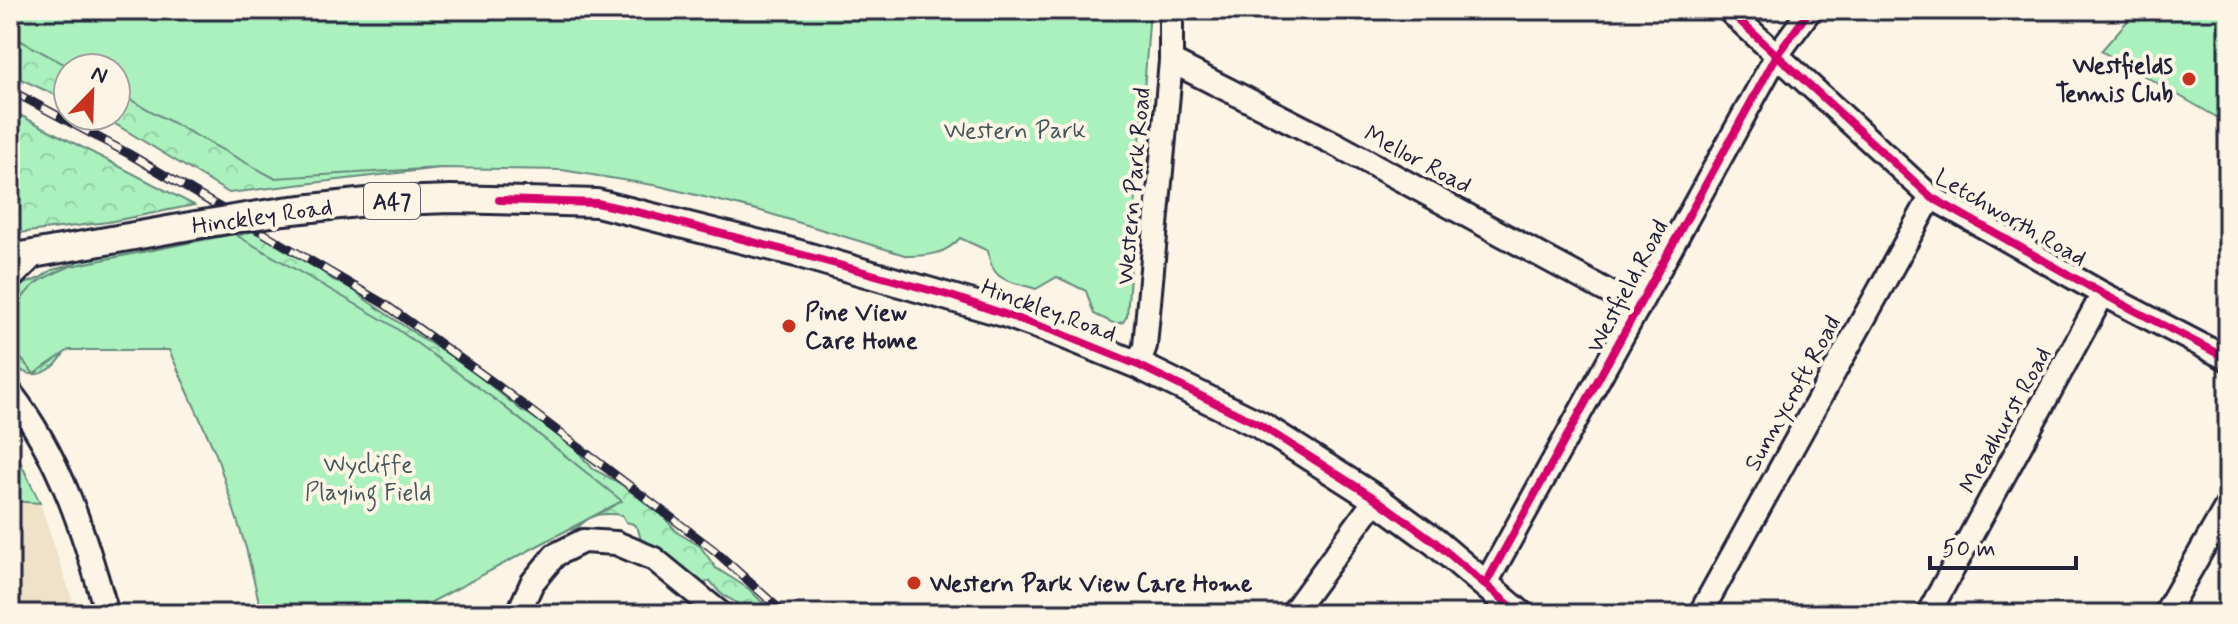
<svg xmlns="http://www.w3.org/2000/svg" width="2238" height="624" font-family="Mynerve,sans-serif">
<style>
.built{fill:#efe2c8}
.forest{fill:url(#forest-crowns);stroke:#668a7c;stroke-width:2}
.park{fill:#aaf1be;stroke:#668a7c;stroke-width:2}
.lines{fill:none;stroke-linecap:round;stroke-linejoin:round}
.minor-casing{stroke:#22223b;stroke-width:28}
.major-casing{stroke:#22223b;stroke-width:32}
.minor{stroke:#fcf5e5;stroke-width:22}
.major{stroke:#fcf5e5;stroke-width:26}
.rail-casing{stroke:#22223b;stroke-width:9}
.rail{stroke:#fcf5e5;stroke-width:6;stroke-dasharray:18;stroke-linecap:butt}
.major-bridge-casing{stroke:#22223b;stroke-width:32;stroke-linecap:butt}
.major-bridge{stroke:#fcf5e5;stroke-width:26}
.cycleway-casing{stroke:#fcf5e5;stroke-width:13}
.cycleway{stroke:#d6006c;stroke-width:8}
.poi-dot{fill:#c8321e;stroke:#fcf5e5;stroke-width:3}
.labels{text-anchor:middle;stroke-width:8;stroke-linejoin:round;paint-order:stroke}
.shield{fill:#fcf5e5;stroke:#63616e;stroke-width:2}
.shield-label{font-size:22px;font-weight:bold;fill:#22223b}
.poi-label{font-size:24px;font-weight:bold;fill:#22223b;stroke:#fcf5e5;text-anchor:start}
.park-label{font-size:24px;fill:#44565c;stroke:#fcf5e5}
.street-label{font-size:24px;fill:#22223b;stroke:#fcf5e5}
</style>
<defs>
<pattern id="forest-crowns" width="20" height="18" patternUnits="userSpaceOnUse" patternTransform="scale(2)"><rect width="20" height="18" fill="#aaf1be"/><path d="M2 6a3 3 0 1 1 6 0M12 15a3 3 0 1 1 6 0" fill="none" stroke="#92cea4"/></pattern>
</defs>
<rect width="100%" height="100%" fill="#fcf5e5"/>
<filter id="ink" filterUnits="userSpaceOnUse"><feTurbulence type="fractalNoise" baseFrequency=".0125" numOctaves="2"/><feDisplacementMap in="SourceGraphic" scale="16" xChannelSelector="R" yChannelSelector="G"/><feConvolveMatrix kernelMatrix="1 2 1 2 8 2 1 2 1" color-interpolation-filters="sRGB"/></filter>
<g filter="url(#ink)">
<!-- built -->
<path class="built" d="M10,501L40,503L77,614H10Z"/>
<!-- forest -->
<path class="forest" d="M10,10L557,162L440,168L229,193L102,116H116V68H68V101L10,74Z
M10,110L194,205L108,222L10,234Z
M252,231L304,257L333,280L348,285L366,300L426,341L459,360L522,411L536,417L548,428L561,432L593,469L629,488L651,508L661,514L678,533L700,546L716,568L749,589L774,614H741C737,600 735,602 724,596C719,593 714,585 710,581L702,584L691,582L642,544L638,529L633,524L626,522L622,515C613,514 602,513 594,516C581,520 579,533 564,529L364,353L68,346C64,353 60,362 53,367C34,381 12,374 13,349L21,340L19,310L15,295L17,287L40,278L52,270L74,264L82,254L154,241L180,242L190,238L223,233L229,239Z"/>
<!-- park -->
<path class="park" d="M10,10H1150L1127,316L1123,322L1115,324L1094,314L1086,291L1057,277L1036,289C1009,280 992,283 988,251L960,238C946,254 929,256 908,256L761,211L659,186L562,170L440,168L274,178L116,92V68H71L10,35Z
M2137,10H2228V107L2220,119L2101,51Z
M234,234L390,324L497,401L622,501L409,614H262L246,548L216,454L169,350H69L34,374C28,366 18,357 14,348C6,329 17,301 31,288C42,278 57,272 71,266Z
M10,441L40,503L10,501Z"/>
<g class="lines">
<!-- minor casing -->
<g class="minor-casing">
<path id="minor" d="M1728,10L1931,197L2103,294L2228,359
M1171,61L1337,145L1638,308
M10,279L34,255
M1138,365L1145,346L1171,61V10
M10,392C61,457 85,536 107,614
M1485,585L1777,55L1810,10
M518,614L532,583L555,555L583,541L616,543L654,559L721,614
M1292,614L1376,499
M1700,614L1931,197
M1928,614L2103,294
M2165,614L2228,504"/>
</g>
<!-- major casing -->
<g class="major-casing">
<path id="major" d="M284,211L367,202L451,199L597,203L796,253L1004,313L1057,332L1138,365L1260,425L1376,499L1435,542L1520,614
M10,258L196,225"/>
</g>
<!-- minor -->
<use href="#minor" class="minor"/>
<!-- major -->
<use href="#major" class="major"/>
<!-- rail casing -->
<g class="rail-casing">
<path id="rail" d="M10,90L129,154L386,305L497,385L714,550L785,614"/>
</g>
<!-- rail -->
<use href="#rail" class="rail"/>
<!-- major-bridge casing -->
<g class="major-bridge-casing">
<path id="major-bridge" d="M196,225L284,211"/>
</g>
<!-- major-bridge -->
<use href="#major-bridge" class="major-bridge"/>
<!-- cycleway casing -->
<g class="cycleway-casing">
<path id="cycleway" d="M1728,10L1931,197L2103,294L2228,359
M499,200L597,203L650,215L796,253L951,296L1057,332L1138,365L1260,425L1376,499L1435,542L1520,614
M1485,585L1777,55L1810,10"/>
</g>
<!-- cycleway -->
<use href="#cycleway" class="cycleway"/>
</g>
</g>
<!-- markers -->
<g class="poi-dot">
<circle cx="2189" cy="79" r="8"/>
<circle cx="789" cy="326" r="8"/>
<circle cx="914" cy="583" r="8"/>
</g>
<g class="labels">
<!-- shield labels -->
<rect class="shield" x="364" y="183" width="56" height="36" rx="6"/>
<g class="shield-label">
<text x="392" y="209">A47</text>
</g>
<!-- poi labels -->
<g class="poi-label">
<text x="2173" y="73" text-anchor="end">Westfields<tspan x="2173" dy="28">Tennis Club</tspan></text>
<text x="805" y="320">Pine View<tspan x="805" dy="28">Care Home</tspan></text>
<text x="930" y="591">Western Park View Care Home</text>
</g>
<!-- park labels -->
<g class="park-label">
<text x="1015" y="138">Western Park</text>
<text x="368" y="472">Wycliffe<tspan x="368" dy="28">Playing Field</tspan></text>
</g>
<!-- street labels -->
<g class="street-label">
<text transform="translate(1418 159) rotate(28)" y="8">Mellor Road</text>
<text transform="translate(1133 186) rotate(-85)" y="8">Western Park Road</text>
<text transform="translate(262 216) rotate(-8)" y="8">Hinckley Road</text>
<text transform="translate(2011 217) rotate(30)" y="8">Letchworth Road</text>
<text transform="translate(1627 286) rotate(-62)" y="8">Westfield Road</text>
<text transform="translate(1049 310) rotate(20)" y="8">Hinckley Road</text>
<text transform="translate(1792 393) rotate(-61)" y="8">Sunnycroft Road</text>
<text transform="translate(2005 420) rotate(-61)" y="8">Meadhurst Road</text>
</g>
</g>
<!-- margin -->
<rect width="2238" height="624" fill="none" stroke="#fcf5e5" stroke-width="40"/>
<rect x="20" y="20" width="2198" height="584" fill="none" stroke="#22223b" stroke-width="3" filter="url(#ink)"/>
<!-- north arrow -->
<g transform="translate(92 92) rotate(23)"><circle r="38" fill="#fcf5e5" stroke="#a5a1a1" stroke-width="2"/>
<path d="M0-6L14 30L0 20L-14 30Z" fill="#c8321e"/>
<text y="-12" font-size="22" font-weight="bold" text-anchor="middle" fill="#22223b">N</text>
</g>
<!-- scale -->
<path d="M1930 556v12h146v-12" fill="none" stroke="#22223b" stroke-width="4"/>
<text x="1942" y="556" font-size="24" fill="#22223b" stroke="#fcf5e5" stroke-width="6" paint-order="stroke">50 m</text>
</svg>
